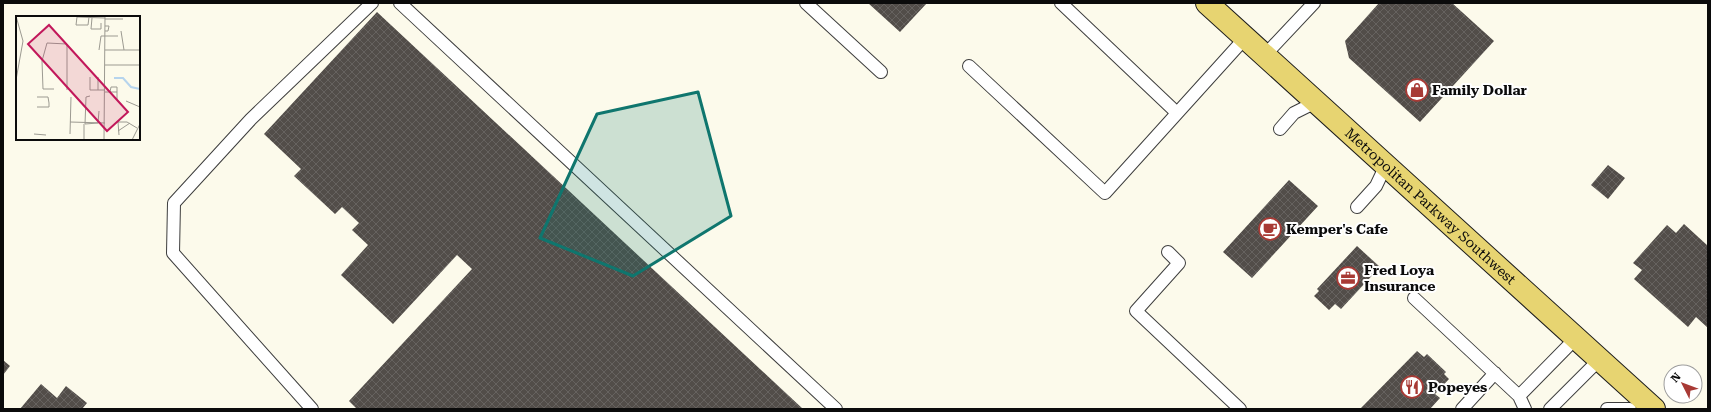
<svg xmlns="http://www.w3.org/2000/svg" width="1711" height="412" font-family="'Roboto Serif',serif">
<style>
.building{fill:url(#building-cross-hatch)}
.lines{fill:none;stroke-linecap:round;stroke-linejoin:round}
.service-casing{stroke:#3e3e3e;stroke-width:14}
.primary-casing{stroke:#1c1c1c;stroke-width:24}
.service{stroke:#fff;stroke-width:12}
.primary{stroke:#e7d471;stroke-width:22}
.marked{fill:#0f766e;fill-opacity:0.2;stroke:#0f766e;stroke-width:3;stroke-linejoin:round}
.labels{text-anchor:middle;stroke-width:4;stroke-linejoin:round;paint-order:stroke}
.poi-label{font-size:14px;font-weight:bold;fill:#0b0b0b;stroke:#fff;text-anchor:start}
.street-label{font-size:14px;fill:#0b0b0b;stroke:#fff}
.inset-river{fill:none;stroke:#b6d4ed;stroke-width:2}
.inset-road{fill:none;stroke:#9c9a91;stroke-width:1}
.view{fill:#c2185b;fill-opacity:0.15;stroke:#c2185b;stroke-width:2}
.inset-edge{fill:none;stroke:#0b0b0b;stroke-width:2}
</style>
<defs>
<pattern id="building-cross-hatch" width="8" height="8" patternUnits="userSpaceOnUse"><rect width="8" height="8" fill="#524d49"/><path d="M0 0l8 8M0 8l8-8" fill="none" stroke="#66625f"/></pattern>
</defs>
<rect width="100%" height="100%" fill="#fcfaeb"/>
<!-- building -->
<path class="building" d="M868,3H927L900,32Z
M1379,3H1452L1494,41L1420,122L1349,58L1345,41Z
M377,12L803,409H357L349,401L472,269L457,255L393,324L341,275L368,245L352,230L359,223L342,207L335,214L294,176L301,169L264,134Z
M1608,165L1625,178L1608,199L1591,185Z
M1289,180L1318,206L1252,278L1223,252Z
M1684,224L1708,246V328L1696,317L1688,327L1634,279L1642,270L1633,263L1667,225L1676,233Z
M1357,246L1380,267L1341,309L1335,304L1329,310L1314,296L1319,291L1317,289Z
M1417,351L1424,357L1427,354L1446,372L1444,374L1449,379L1435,394L1440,398L1430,409H1362L1361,408Z
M3,360L10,366L3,375Z
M41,384L57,398L66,386L87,403L82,409H20Z"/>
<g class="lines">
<!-- service casing -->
<g class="service-casing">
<path id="service" d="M400,3L836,409
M806,3L881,72
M1061,3L1177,113
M1265,55L1314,3
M969,66L1105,193L1246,37
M1280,129L1294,113L1316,102
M1357,207L1376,186L1386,165
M1168,252L1179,263L1136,311L1240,409
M1414,298L1519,396L1525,409
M1519,396L1576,338
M312,409L173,253L174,203L251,119L372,3
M1462,409L1495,373
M1550,409L1600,359
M1607,409H1630"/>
</g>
<!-- primary casing -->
<g class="primary-casing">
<g id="primary">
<path id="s1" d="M1207,3L1654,409"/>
</g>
</g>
<!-- service -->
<use href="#service" class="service"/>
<!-- primary -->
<use href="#primary" class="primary"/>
</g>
<!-- marked area -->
<path class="marked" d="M698,92L731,216L633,276L540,238L597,114Z"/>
<!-- icons -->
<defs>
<g id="shop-ring" transform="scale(1.15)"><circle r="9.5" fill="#fff" stroke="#a83a35" stroke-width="1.5"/><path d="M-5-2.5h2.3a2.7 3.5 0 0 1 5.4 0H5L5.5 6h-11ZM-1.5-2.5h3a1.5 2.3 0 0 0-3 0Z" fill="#a83a35"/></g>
<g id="cafe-ring" transform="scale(1.15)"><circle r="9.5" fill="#fff" stroke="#a83a35" stroke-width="1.5"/><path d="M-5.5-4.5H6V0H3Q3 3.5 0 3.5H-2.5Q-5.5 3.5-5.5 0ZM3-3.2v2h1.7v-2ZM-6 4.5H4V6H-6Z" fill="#a83a35"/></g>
<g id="office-ring" transform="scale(1.15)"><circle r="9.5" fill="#fff" stroke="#a83a35" stroke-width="1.5"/><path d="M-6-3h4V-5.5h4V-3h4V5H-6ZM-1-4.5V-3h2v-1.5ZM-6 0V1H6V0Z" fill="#a83a35"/></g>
<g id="restaurant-ring" transform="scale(1.15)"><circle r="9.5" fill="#fff" stroke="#a83a35" stroke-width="1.5"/><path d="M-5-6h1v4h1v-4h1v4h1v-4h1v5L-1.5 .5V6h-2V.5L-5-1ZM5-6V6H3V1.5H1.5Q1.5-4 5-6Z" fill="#a83a35"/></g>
</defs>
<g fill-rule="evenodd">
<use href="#shop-ring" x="1417" y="90"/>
<use href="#cafe-ring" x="1270" y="229"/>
<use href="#office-ring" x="1348" y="278"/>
<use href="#restaurant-ring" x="1412" y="387"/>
</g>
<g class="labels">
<!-- poi labels -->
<g class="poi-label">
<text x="1432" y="95">Family Dollar</text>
<text x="1286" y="234">Kemper's Cafe</text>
<text x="1364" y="275">Fred Loya<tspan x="1364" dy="16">Insurance</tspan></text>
<text x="1428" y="392">Popeyes</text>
</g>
<!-- street labels -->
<g class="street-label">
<text dy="5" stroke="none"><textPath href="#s1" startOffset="302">Metropolitan Parkway Southwest</textPath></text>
</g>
</g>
<!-- overview -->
<g transform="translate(16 16)">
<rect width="124" height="124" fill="#fcfaeb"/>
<path class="inset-river" d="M98,62H107L115,71L124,73"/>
<path class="inset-road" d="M73,1L72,9H60L61,1L89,2M76,2L75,13H85V7M89,3H107M89,15H92L93,10H89M105,15L108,34M83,34L85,20H102M89,34H124M89,49H124M74,61V74H89M0,64L7,25L0,0M38,73H27L26,45L31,27L51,28V74M82,74V61M89,76H101V83M94,76L95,71H101V76M74,80L70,81L69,108L82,107M110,85L124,91M21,91H33V87L32,81H21M54,106L89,107M82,107L83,95M102,115L114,107M18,118L30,119M54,118L55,81M103,119L102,106H111L121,112M68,124V108M88,124L89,0M116,124L124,108"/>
<path class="view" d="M33,9L112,96L91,115L12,28Z"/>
<rect width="124" height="124" class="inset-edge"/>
</g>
<!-- border -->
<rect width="1711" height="412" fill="none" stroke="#0b0b0b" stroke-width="8"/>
<!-- north arrow -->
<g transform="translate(1683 384) rotate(312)"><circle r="19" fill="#ffffff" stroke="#9d9d9d"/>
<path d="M0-3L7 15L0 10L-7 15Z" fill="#a83a35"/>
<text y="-6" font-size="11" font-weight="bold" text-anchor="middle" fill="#0b0b0b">N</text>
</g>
</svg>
